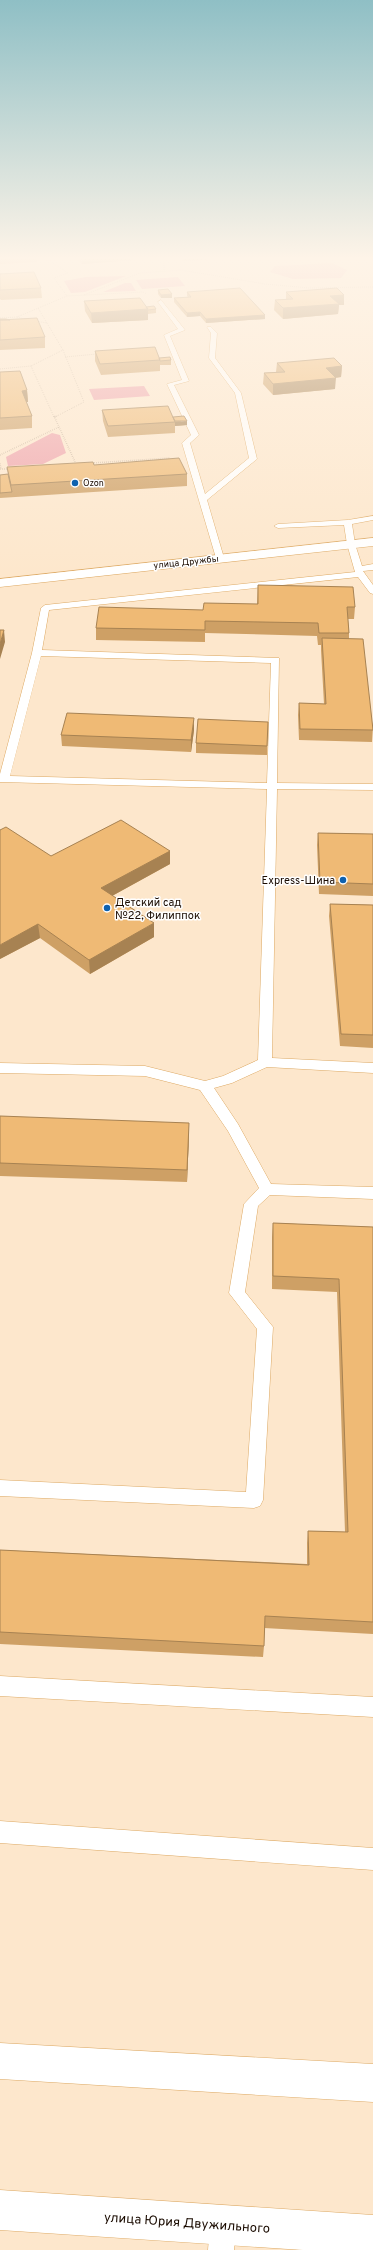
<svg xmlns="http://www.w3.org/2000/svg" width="373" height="2250" font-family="Overpass,sans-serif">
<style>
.green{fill:#efa4ab}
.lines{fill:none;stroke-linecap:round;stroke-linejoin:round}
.lane-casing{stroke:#dda963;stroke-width:1}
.secondary-casing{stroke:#dda963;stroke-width:1}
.path-far1{stroke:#b5a18b;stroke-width:1;stroke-dasharray:0.5 1.5;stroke-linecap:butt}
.path{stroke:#b5a18b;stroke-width:1.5;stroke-dasharray:0.5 1.5;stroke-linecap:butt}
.lane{fill:#fff;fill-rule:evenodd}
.secondary{fill:#fff;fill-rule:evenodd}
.wall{fill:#cea065}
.shaded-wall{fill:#a78252}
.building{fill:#efba75;stroke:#a78252}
.poi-dot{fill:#0e61af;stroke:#fff;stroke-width:1.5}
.labels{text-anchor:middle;stroke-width:3;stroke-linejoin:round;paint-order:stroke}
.far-poi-label{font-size:9px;fill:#1a0b00;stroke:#fff;text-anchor:start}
.far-street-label{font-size:9px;fill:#1a0b00;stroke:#fff}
.poi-label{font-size:11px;fill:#1a0b00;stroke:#fff;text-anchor:end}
.near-street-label{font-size:13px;fill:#1a0b00;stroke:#fff}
</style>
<rect width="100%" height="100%" fill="#fde7cc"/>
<!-- green -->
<path class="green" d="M332,263L347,270L341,278L293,279L270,272L275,266Z
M126,276L85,292L71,293L64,281L86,277Z
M178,277L185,286L142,289L136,280Z
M125,283H131L136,291L103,292Z
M144,386L150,396L94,400L89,389Z
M52,433L60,435L66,453L43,464L8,466L6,457Z"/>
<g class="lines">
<!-- lane casing -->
<g class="lane-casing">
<path id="lane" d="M161,300L185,330L170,336L189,381L174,385L199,435L190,443L205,494L249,458L235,393L209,358L211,333L207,327H211L217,333L215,358L241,393L257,459L207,500L224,558L220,560L216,558L182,443L191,435L167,384L182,380L164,335L178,329L158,302Z
M373,516V520L352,524L355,544L362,566L373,564V570L363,571L373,585V594L370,593L358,577L49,610L42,650L279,658L277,783L373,784V790L277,789L272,1058L373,1063V1073L267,1067L232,1083L214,1088L238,1124L271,1184L373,1187V1199L270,1195L258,1206L245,1292L273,1327L263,1500L260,1506L254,1508L0,1496V1480L246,1492L257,1329L229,1293L244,1204L259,1188L228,1131L200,1090L145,1076L0,1073V1063L145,1066L205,1081L223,1076L258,1060L267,789L0,782V774L32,653L41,608L45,605L355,572L347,544L344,525L278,528L274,526L278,524L348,520ZM41,656L271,663L267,783L10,776Z
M0,1676L373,1697V1717L0,1696Z
M0,1821L373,1848V1870L0,1843Z
M223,2213L232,2217L236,2226L234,2250H208L210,2226L214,2217Z"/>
</g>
<!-- secondary casing -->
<g class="secondary-casing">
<path id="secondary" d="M373,538V546L0,587V579Z
M0,2043L373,2064V2102L0,2079Z
M0,2190L373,2215V2250H303L0,2230Z"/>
</g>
<!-- path-far1 -->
<path class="path-far1" d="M47,259L68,273L54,278L67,296
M164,259V271
M84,295L140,273L181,270L265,284L309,288L373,287
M17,317L28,320
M0,318L17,317L67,296L143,292L147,294
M35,321L47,323
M65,357L97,354
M31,366L63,350L38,308
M0,369L31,366L54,417
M55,417L84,402L63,350"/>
<!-- path -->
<path class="path" d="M54,416L76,464
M54,417L57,416
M0,455L59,427
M0,463L1,469
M92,463L170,458
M0,469H11"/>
<!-- lane -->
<use href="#lane" class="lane"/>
<!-- secondary -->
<use href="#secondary" class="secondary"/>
</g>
<!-- wall -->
<path class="wall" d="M0,259H37V262L0,264Z
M78,259H133V260L82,264Z
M0,273L41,288L42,298L1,300L0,299Z
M158,290L172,298H161L158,294Z
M187,292L265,315V319L206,323L200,316L187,317L174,302V298L188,297L187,296Z
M286,292L344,295V305H339L338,314L283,319L274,310L275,300L286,299Z
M84,301L146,307L156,309V313L148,314V320L92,323L85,311Z
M0,319L45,337V348L0,350Z
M95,351L159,358L171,360V365H160V371L101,375L95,361Z
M277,363L342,366L341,377L335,378V389L273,395L263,384L264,373L276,372Z
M0,372L27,390L28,402H26L32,416V428L0,430Z
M102,410L173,417L187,425L175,426V433L108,437L103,421Z
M94,465L187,474V486L0,498V475L8,474L7,467Z
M258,585L355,607L354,619H348L349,633V639L373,726L372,742L299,740L298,715L299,703L324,704L321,650V645H318L317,636L205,633V642L96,640V628L203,610L257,604Z
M268,722L267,755L196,753V743Z
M194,730L191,752L62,746L61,735Z
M318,833L373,834V896L319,894L317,845Z
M170,851V864L112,896L154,937L90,974L40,938L0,959L51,856Z
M330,904L373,905V1048L340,1046L329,916Z
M0,1116L189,1135L187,1182L0,1176Z
M273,1223L373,1227V1634L264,1628V1646L263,1657L0,1644V1550L307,1564V1543L308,1531L345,1532L337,1292L272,1289V1237Z"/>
<!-- shaded-wall -->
<path class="shaded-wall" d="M82,259H133V260L82,264Z
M183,259H217L183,261Z
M172,294V298H161V295Z
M344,295V305H339L338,314L283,319V308L330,296Z
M148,309V320L92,323L91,313Z
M200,312V316L187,317V313Z
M265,315V319L206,323V319Z
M342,366L341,377L325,379L326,368Z
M336,378L335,389L273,395V384Z
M27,390L28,402H22V391Z
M187,421V425L175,426V422Z
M4,630L5,642L0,659V644Z
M194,718V730L191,752V740Z
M170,851V864L101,902V888Z
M154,923V937L90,974L89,960Z
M38,924L40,938L0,959V945Z
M189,1123V1135L187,1182V1170Z"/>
<!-- building -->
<path class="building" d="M34,272L41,288L0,290V274Z
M240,288L265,315L206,319L200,312L187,313L174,298L191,297L187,292Z
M337,288L344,295L330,296L339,304L283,308L275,300L293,299L286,292Z
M168,289L172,294L161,295L158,290Z
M140,298L148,309L91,313L84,301Z
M154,306L156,309L148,310L146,307Z
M37,318L45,337L0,340V320Z
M0,319H6L10,320H0Z
M155,347L160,360L100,364L95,351Z
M170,357L171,360L160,361L159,358Z
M334,358L342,366L326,368L336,378L273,384L264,373L285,372L277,363Z
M20,371L27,390L22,391L32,416L0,418V372Z
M168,406L175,422L108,426L102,410Z
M184,416L187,421H175L173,417Z
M179,458L187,474L11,485L7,467L93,462L94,465Z
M8,474L12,492L0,493V475Z
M258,585L353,587L355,607H347L349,633H319L318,623L205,621V630L96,628L99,607L203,610L204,603L258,604Z
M0,630H4L0,644Z
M322,638L363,639L373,730L300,729L299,703L326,704Z
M67,713L194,718L191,740L61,735Z
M198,719L268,722L267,746L196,743Z
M121,820L170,851L101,888L154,923L89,960L38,924L0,945V830L6,827L51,856Z
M318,833L373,834V884L320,882Z
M330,904L373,905V1035L341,1034Z
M0,1116L189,1123L187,1170L0,1163Z
M273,1223L373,1227V1622L265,1616L264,1646L0,1632V1550L309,1565L308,1531L348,1532L339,1279L273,1276Z"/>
<!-- sky -->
<linearGradient id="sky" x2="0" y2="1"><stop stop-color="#8fbfc5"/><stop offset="0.45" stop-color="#fef4e8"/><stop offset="1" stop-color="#fef4e8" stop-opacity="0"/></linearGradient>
<rect width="373" height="574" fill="url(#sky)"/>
<!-- markers -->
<g class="poi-dot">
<circle cx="75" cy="483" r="4"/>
<circle cx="343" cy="880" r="4"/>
<circle cx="107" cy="908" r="4"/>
</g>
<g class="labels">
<!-- far-poi labels -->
<g class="far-poi-label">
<text x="83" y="486">Ozon</text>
</g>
<!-- far-street labels -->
<g class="far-street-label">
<text transform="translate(186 562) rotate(-6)" y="3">улица Дружбы</text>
</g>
<!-- poi labels -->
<g class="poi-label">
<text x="335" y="884">Express-Шина</text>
<text x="115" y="906" text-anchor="start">Детский сад<tspan x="115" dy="13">№22, Филиппок</tspan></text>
</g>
<!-- near-street labels -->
<g class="near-street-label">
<text transform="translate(187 2222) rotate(4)" y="5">улица Юрия Двужильного</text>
</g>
</g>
</svg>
